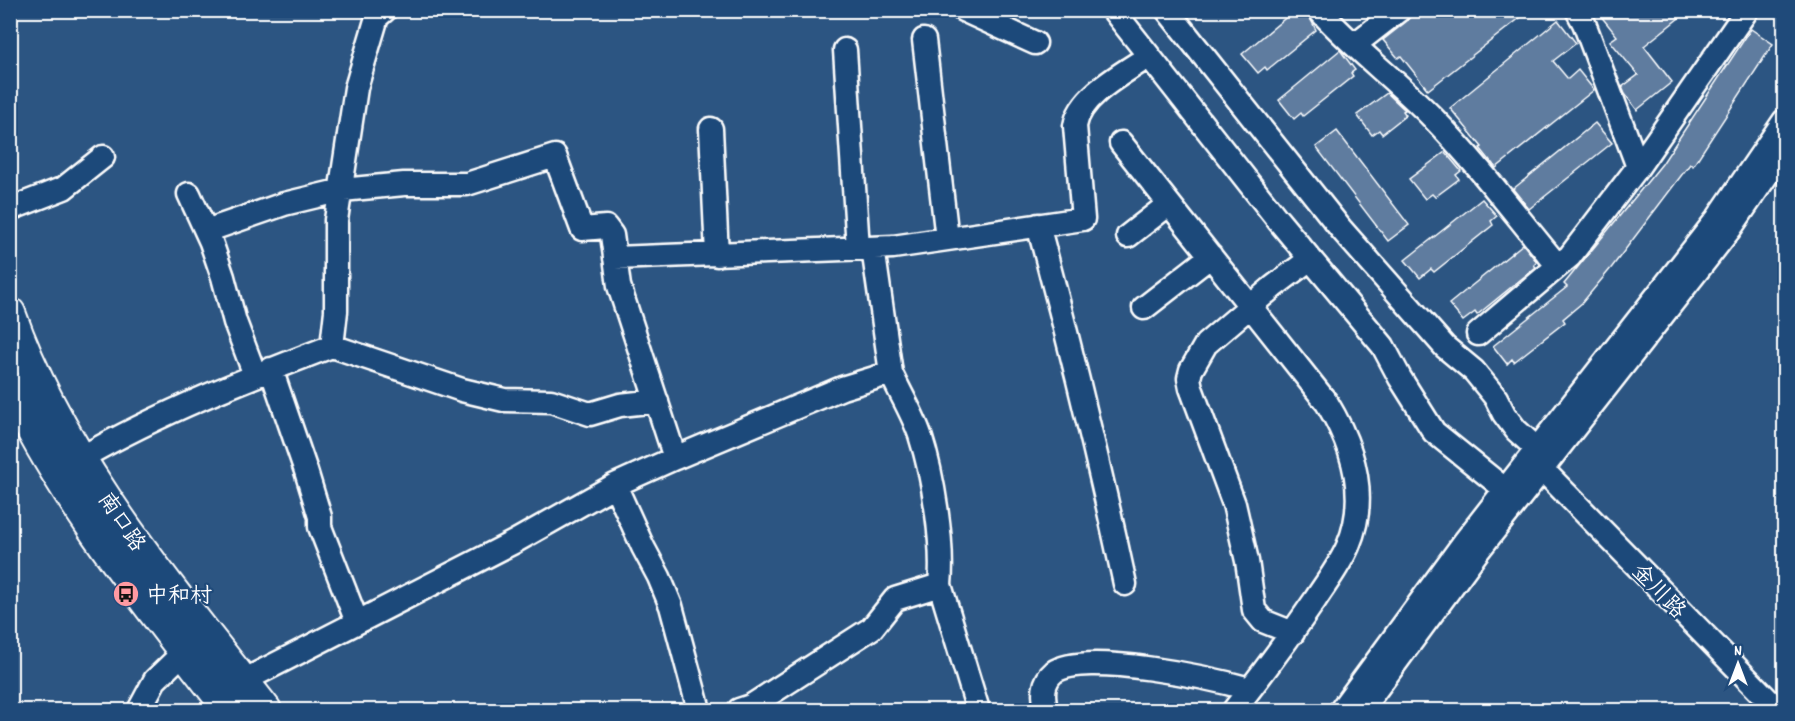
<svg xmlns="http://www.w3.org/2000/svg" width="1795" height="721" font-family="Dekko,'LXGW WenKai TC',sans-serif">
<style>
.building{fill:#5e7c9f;stroke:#fff;stroke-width:1.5}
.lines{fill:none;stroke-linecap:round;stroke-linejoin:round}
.minor-casing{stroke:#fff;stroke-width:27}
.major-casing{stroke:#fff;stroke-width:34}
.minor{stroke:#1f4a7a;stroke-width:22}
.major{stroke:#1f4a7a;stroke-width:30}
.labels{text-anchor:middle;stroke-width:4.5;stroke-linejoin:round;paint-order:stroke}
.street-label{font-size:22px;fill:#fff;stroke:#1f4a7a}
.poi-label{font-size:22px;fill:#fff;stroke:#1f4a7a;text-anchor:start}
</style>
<rect width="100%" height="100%" fill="#2c5582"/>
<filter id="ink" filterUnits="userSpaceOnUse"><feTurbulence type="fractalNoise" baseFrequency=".0167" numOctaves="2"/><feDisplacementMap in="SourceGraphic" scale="12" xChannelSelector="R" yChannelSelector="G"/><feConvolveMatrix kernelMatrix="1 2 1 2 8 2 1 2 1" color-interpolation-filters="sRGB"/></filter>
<g filter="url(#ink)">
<!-- building -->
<path class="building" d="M1295,10H1306L1316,30L1267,70L1265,67L1258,73L1242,54Z
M1416,10H1530L1428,90L1401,56L1398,58L1383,40L1407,21Z
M1596,10H1689L1644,46L1672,82L1637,110L1625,94L1622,87L1638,75L1610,41L1617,36Z
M1558,20L1576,43L1553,61L1568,79L1578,70L1594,90L1496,168L1480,148L1482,147L1450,108Z
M1751,29L1773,44L1693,166L1690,164L1612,267L1582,303L1563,319L1565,322L1514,362L1512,359L1507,364L1493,346L1567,287L1564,284L1662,164Z
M1340,50L1355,70L1351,73L1353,76L1303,116L1301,113L1294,119L1279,100Z
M1387,93L1405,110L1403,111L1406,115L1382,134L1379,130L1372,135L1357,115Z
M1595,123L1612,143L1529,209L1513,189Z
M1337,131L1409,225L1388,241L1316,147Z
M1445,152L1461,171L1456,175L1459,179L1435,197L1432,194L1425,199L1409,179Z
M1482,199L1497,216L1491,221L1493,225L1434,272L1431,269L1420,278L1405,260Z
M1523,244L1537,262L1534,265L1536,267L1477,315L1475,312L1463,321L1449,304Z"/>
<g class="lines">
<!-- minor casing -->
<g class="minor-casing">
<path id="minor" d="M385,10L377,17L356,88L336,220V311L332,346L462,390L504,400L551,401L590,414L620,405L657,401
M963,10L1035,43
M1113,10L1278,220L1383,346L1400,378L1434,432L1517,499
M1167,10L1341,229L1445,347L1474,371L1496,398L1504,414L1516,430L1548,459
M1319,10C1354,49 1396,80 1433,118C1478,164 1517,217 1558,266
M1577,10L1584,23L1638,167
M924,40L947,239
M1354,45L1399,10
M845,50L858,248
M711,129L717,255
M1121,143L1327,403C1353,446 1369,497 1348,546C1340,565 1326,583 1315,600C1289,638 1262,674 1234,710
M189,194L211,242L223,277L235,322L255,375
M10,209L64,188L103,157
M1038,225C1070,344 1099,463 1125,584
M206,231L284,204L342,190L404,184H467L555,156L582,229L606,227L612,235L619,286L675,458L615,485L514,542L243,681
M1128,236L1169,204
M615,258L893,247L1083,219L1075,126C1080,95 1124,73 1149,56
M1144,308L1211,256
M1478,334L1570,256L1638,167L1747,10
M271,369L306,471L320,517V527L357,622
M891,373C900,393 913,414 920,435C933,475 944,543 940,585L978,710
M81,458C161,412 246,379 332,346
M675,458L842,388L891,373L873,248
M1542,469L1778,710
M615,485L643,547L659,577L671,606L699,710
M1293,633L1263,621L1254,610L1247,561L1234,504L1191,388L1189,378L1191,370L1206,344L1273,287L1310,259
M139,710L155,680L184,652
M739,710L751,706L872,628L895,599L940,585
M1046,710C1043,696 1042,682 1054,672C1084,650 1214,679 1250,689
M1341,710L1465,541L1717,219L1784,121
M1361,710L1478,551L1730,229L1784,150"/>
</g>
<!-- major casing -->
<g class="major-casing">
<path id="major" d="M10,313C63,463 170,587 266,710
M10,387C63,502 152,610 229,710"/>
</g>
<!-- minor -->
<use href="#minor" class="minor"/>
<!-- major -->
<use href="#major" class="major"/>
</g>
</g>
<!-- icons -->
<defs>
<g id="bus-disc" transform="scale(1.35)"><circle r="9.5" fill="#ff9aa2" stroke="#1f4a7a"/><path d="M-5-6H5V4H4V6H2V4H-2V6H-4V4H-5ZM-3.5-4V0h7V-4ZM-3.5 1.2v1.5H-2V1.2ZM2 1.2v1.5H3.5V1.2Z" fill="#111"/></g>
</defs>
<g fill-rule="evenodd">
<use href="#bus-disc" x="126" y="594"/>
</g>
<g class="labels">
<!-- street labels -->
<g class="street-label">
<text transform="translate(123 521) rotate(56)" y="8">南口路</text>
<text transform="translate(1660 590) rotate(46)" y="8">金川路</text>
</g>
<!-- poi labels -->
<g class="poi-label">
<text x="146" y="602">中和村</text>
</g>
</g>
<!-- margin -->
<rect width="1795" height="721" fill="none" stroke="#1f4a7a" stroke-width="36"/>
<rect x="18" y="18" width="1759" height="685" fill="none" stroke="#fff" stroke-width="2" filter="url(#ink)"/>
<!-- north arrow -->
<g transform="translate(1738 664)" stroke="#1f4a7a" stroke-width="4.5" paint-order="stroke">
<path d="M0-4.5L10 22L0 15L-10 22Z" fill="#ffffff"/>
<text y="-9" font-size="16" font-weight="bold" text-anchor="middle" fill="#ffffff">N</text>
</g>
</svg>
